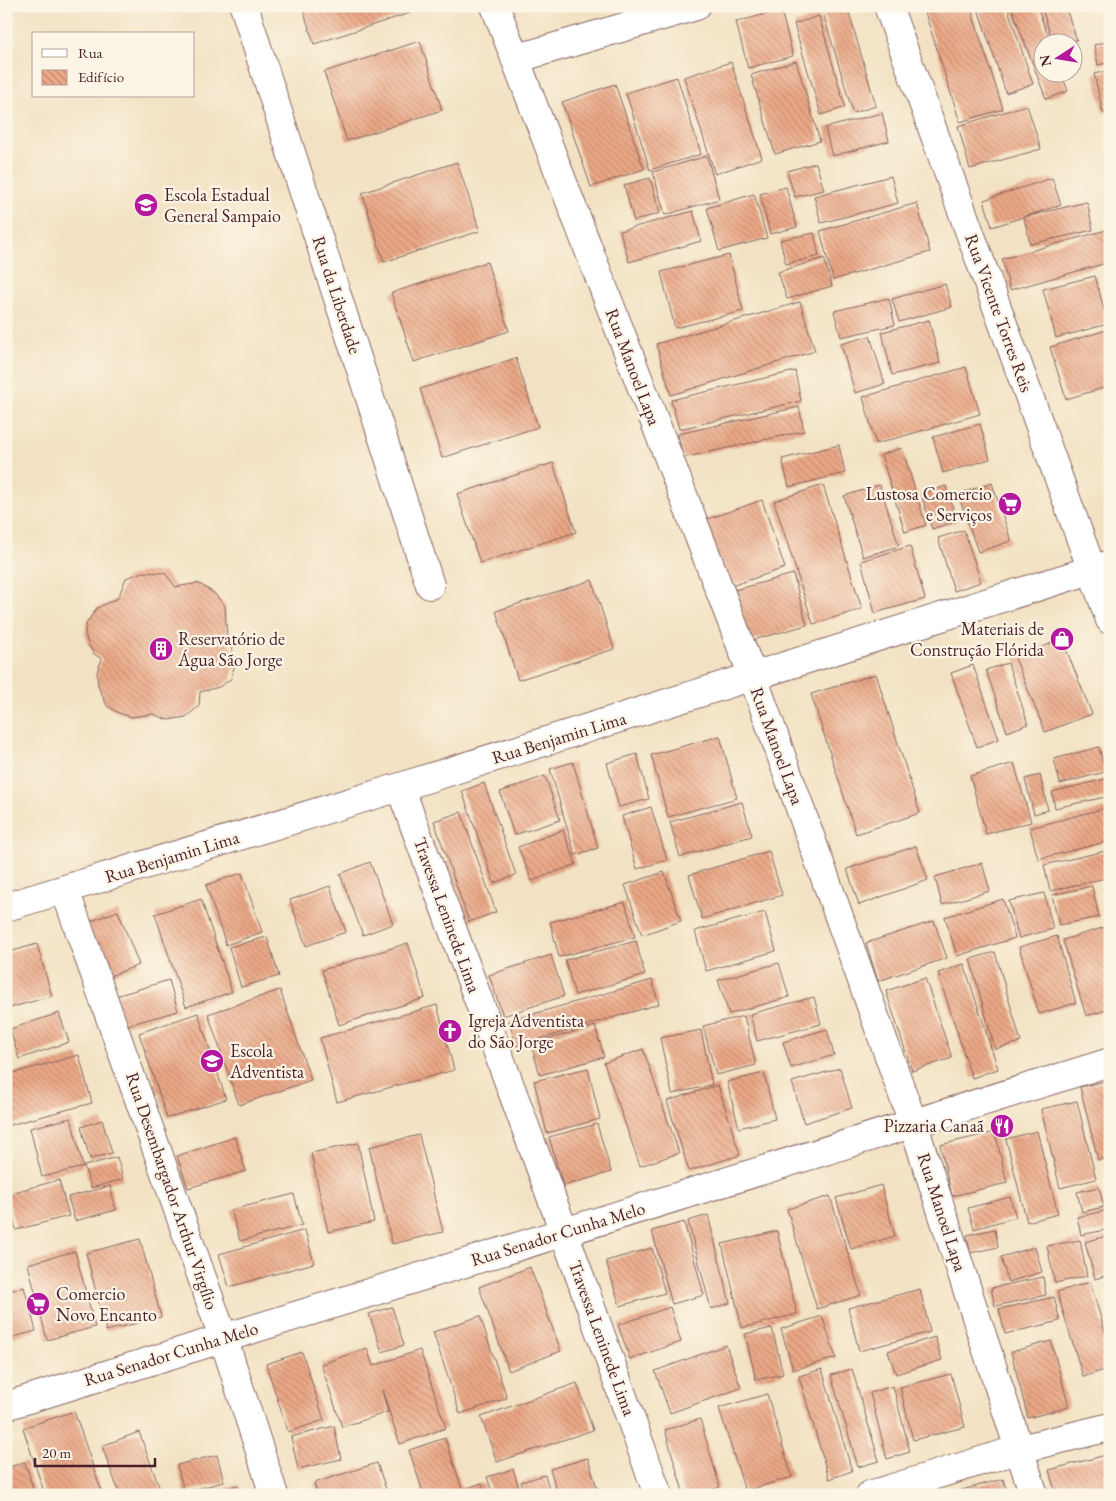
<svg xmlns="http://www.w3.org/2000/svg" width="1116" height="1501" font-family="'EB Garamond',serif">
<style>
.building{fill:url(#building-back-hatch)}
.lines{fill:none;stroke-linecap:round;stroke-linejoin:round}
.minor-casing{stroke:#856360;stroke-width:30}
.minor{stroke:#fff;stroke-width:28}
.labels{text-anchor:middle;stroke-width:4.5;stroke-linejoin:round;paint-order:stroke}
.poi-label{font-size:18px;fill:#4a1f2b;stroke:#fcf5e5;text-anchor:start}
.street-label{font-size:18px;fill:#4a1f2b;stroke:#fcf5e5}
</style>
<defs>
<pattern id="building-back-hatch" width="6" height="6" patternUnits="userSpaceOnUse" patternTransform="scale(1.25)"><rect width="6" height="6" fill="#eba886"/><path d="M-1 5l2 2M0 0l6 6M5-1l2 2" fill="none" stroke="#c0886e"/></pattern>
</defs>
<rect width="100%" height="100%" fill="#fcf5e5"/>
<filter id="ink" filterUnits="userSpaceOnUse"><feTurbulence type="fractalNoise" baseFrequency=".02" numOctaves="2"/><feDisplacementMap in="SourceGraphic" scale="10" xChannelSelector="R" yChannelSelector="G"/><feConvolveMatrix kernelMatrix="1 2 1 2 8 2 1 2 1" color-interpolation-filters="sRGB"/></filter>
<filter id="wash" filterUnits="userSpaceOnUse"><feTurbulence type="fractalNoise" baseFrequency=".0096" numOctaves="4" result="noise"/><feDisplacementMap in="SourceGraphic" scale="20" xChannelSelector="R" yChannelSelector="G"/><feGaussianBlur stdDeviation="1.12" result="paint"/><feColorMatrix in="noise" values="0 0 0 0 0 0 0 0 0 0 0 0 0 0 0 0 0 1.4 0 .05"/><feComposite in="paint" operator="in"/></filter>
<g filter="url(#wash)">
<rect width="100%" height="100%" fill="#f2e2c3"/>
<g id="blocks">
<!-- building -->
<path class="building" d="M302,6H408L410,13L314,44Z
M821,6H847L876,106L853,113Z
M923,6H970L1003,109L960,122Z
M977,6H1007L1033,84L1006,93Z
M1011,6H1037L1050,42H1044V72H1061L1068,91L1046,99Z
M1041,6H1065L1077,40L1053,42Z
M781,10L793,56L748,68L736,22Z
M819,16L845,107L821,115L794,24Z
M420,41L442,110L347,141L324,72Z
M1110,41V62L1098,65L1094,45Z
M796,61L820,141L775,154L751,75Z
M731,62L762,158L715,174L684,77Z
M1110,70V111L1103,113L1094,74Z
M677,77L701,154L650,170L626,93Z
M615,84L644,169L591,187L562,102Z
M1027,105L1041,149L970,169L958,126Z
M882,113L889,141L832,156L825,128Z
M707,156L719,199L665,215L653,172Z
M457,162L480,231L384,262L362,193Z
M816,163L824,190L795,197L787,171Z
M891,176L898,203L821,223L814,196Z
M650,178L660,213L634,221L624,185Z
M1052,178L1061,205L992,227L984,200Z
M786,187L797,227L770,234L760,194Z
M754,194L767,238L719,251L707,208Z
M1087,202L1093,230L1030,244L1024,217Z
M917,203L930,252L833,280L820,231Z
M693,211L701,241L629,262L620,231Z
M1110,229V262L1010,290L1002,259Z
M814,233L819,256L786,264L780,240Z
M729,255L743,311L675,328L661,272Z
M824,258L832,286L787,299L778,272Z
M487,262L509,331L414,362L391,293Z
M1095,276L1108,324L1056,338L1043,289Z
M945,284L952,307L899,322L892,299Z
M889,298L895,325L841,337L834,311Z
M800,302L815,351L671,395L656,344Z
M929,320L940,363L892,375L882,332Z
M1110,329V386L1066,399L1050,347Z
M870,336L885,384L855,393L841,344Z
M516,358L538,427L442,458L420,389Z
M966,367L980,414L876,444L863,397Z
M795,371L801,401L679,429L671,400Z
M799,407L804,431L683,458L678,434Z
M980,424L990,459L943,473L933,437Z
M839,445L845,473L789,487L782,459Z
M902,448L926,525L905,532L881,455Z
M553,463L576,532L480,563L457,494Z
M992,483L1011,541L978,552L958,494Z
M823,485L862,609L813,624L774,501Z
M880,485L899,546L863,557L844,496Z
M946,486L957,521L932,529L921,494Z
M762,500L785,568L722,589L699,522Z
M964,530L981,582L954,591L938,538Z
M910,546L925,599L875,613L861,561Z
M143,572L165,573L176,587L198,583L214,593L225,606L227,638L236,659L231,679L219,687L200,692L199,706L186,717L168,720L153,714L131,717L119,713L107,706L98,686L97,672L102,659L94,654L88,644L85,633L86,624L97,608L118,598L126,578Z
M793,574L807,625L749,641L735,590Z
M592,580L614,649L518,680L496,611Z
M1062,639L1092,714L1045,732L1015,658Z
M1008,663L1028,724L1007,732L986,670Z
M973,665L999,739L977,747L951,673Z
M876,674L920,813L856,834L811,694Z
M720,736L737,798L668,817L651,755Z
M1099,747L1105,772L1060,784L1054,759Z
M637,754L649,799L619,807L607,763Z
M573,762L598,848L575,855L550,769Z
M1014,763L1031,822L986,834L970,776Z
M1040,775L1048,810L1034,814L1025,779Z
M545,776L560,820L514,835L500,792Z
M1109,778L1110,796L1055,808L1052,792Z
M484,783L516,875L494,883L462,791Z
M742,802L752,836L680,857L670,822Z
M651,807L667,860L637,869L622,816Z
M1110,807V841L1038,859L1030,828Z
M461,812L496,912L469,922L434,821Z
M563,830L576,864L532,881L518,847Z
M916,846L928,880L859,905L847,869Z
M1110,850V877L1050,891L1044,865Z
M769,851L782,895L702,919L689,875Z
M370,862L393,924L363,935L340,874Z
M982,863L990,891L942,905L935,877Z
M664,872L681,921L642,935L625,885Z
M242,873L262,932L226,945L206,885Z
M330,886L346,932L306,946L290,900Z
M1092,886L1099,917L1059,925L1052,895Z
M1044,893L1053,929L1019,938L1009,901Z
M201,899L232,992L186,1007L155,914Z
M1003,899L1015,938L957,956L945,917Z
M625,902L635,937L559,957L550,922Z
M118,911L139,965L107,977L86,923Z
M765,912L776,951L706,971L695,931Z
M934,921L947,958L878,981L866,943Z
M1109,926L1110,1009L1086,1016L1063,940Z
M1057,936L1076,1003L1039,1014L1019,947Z
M267,937L279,976L241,987L229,947Z
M636,941L645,975L575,995L565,960Z
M408,943L425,998L339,1025L322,970Z
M37,944L52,996L6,1009V953Z
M995,952L1021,1042L995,1049L970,959Z
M551,955L564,996L503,1016L489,975Z
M779,963L789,997L729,1014L718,980Z
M964,964L998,1069L972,1078L938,973Z
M925,978L952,1058L912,1071L886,991Z
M169,980L178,1011L124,1026L116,996Z
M652,980L659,1004L516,1046L509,1021Z
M280,990L311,1080L239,1105L208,1014Z
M814,997L821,1024L757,1041L750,1014Z
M437,1005L454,1070L337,1102L320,1038Z
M59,1013L69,1042L19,1059L10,1029Z
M198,1013L226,1099L167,1118L139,1033Z
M744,1016L756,1065L716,1075L703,1026Z
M595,1026L604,1057L540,1075L531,1044Z
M827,1029L834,1055L791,1068L783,1042Z
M701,1030L712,1085L672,1094L660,1038Z
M643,1049L679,1153L640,1166L604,1063Z
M79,1055L92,1103L6,1126V1075Z
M588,1068L600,1119L547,1133L534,1081Z
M840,1068L852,1108L804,1123L792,1082Z
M764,1073L775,1119L739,1128L727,1082Z
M1110,1080V1157L1098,1160L1080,1087Z
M718,1085L740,1155L689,1171L667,1101Z
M1077,1101L1096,1179L1060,1188L1041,1109Z
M71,1118L83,1167L42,1177L30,1128Z
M102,1120L112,1153L90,1159L81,1127Z
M597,1124L611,1172L563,1186L549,1137Z
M1037,1131L1058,1214L1027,1222L1006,1139Z
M995,1132L1007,1183L952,1196L940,1145Z
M419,1135L443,1232L392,1244L369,1147Z
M235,1137L246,1171L188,1188L177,1156Z
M358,1143L374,1222L328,1232L311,1153Z
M117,1157L123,1179L91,1188L84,1166Z
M59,1180L69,1216L16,1230L7,1194Z
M881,1185L895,1236L851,1249L836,1198Z
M110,1186L116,1210L75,1221L68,1197Z
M1099,1187L1104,1207L1082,1212L1077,1192Z
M294,1194L302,1225L240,1241L231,1210Z
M830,1196L861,1295L817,1309L787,1209Z
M1010,1197L1016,1217L974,1229L968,1208Z
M1108,1210L1110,1229L1081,1235L1077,1217Z
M708,1215L730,1303L711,1309L688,1221Z
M684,1222L704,1295L672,1304L652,1231Z
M995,1229L998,1247L970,1253L967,1235Z
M305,1230L314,1263L229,1287L219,1254Z
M777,1231L797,1314L742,1328L722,1244Z
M1110,1235V1274L1095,1279L1085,1242Z
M140,1239L161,1317L106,1331L86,1253Z
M1080,1240L1087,1276L1055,1283L1047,1246Z
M1035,1247L1042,1272L1008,1282L1001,1257Z
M652,1248L665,1293L620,1306L606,1261Z
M75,1251L95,1327L47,1340L28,1264Z
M530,1267L561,1351L509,1371L479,1287Z
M1043,1277L1046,1295L995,1306L991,1288Z
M1090,1282L1110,1348V1368L1083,1377L1057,1292Z
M24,1287L36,1331L6,1339V1292Z
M920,1289L930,1332L859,1351L848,1308Z
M1054,1297L1060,1321L1005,1334L999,1309Z
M392,1307L404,1345L382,1352L369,1314Z
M670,1307L681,1342L630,1359L618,1325Z
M480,1316L507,1398L460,1414L433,1332Z
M822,1316L836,1358L793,1370L781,1329Z
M772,1328L783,1374L756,1380L745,1334Z
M935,1337L942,1360L896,1374L888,1351Z
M1051,1341L1069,1407L1028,1418L1011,1352Z
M726,1345L741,1388L670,1413L655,1371Z
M367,1348L373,1366L420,1350L446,1428L400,1444L382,1390L388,1412L342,1427L321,1364Z
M302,1352L324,1420L288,1432L266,1364Z
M822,1369L852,1471L829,1479L799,1376Z
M852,1369L879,1461L858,1467L831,1375Z
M951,1374L965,1427L913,1440L900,1387Z
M577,1383L593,1430L497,1462L481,1417Z
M893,1386L910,1452L887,1459L870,1393Z
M767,1394L792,1477L745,1491L719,1408Z
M74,1411L101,1490L86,1495H45L23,1428Z
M700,1419L720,1487L694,1495H684L665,1430Z
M334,1426L341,1459L298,1469L291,1437Z
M139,1432L161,1492L155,1495H120L102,1446Z
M445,1438L463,1491L452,1495H424L409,1450Z
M1110,1454V1495H1056L1049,1470Z
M217,1455L224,1482L184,1492L177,1465Z
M588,1458L599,1495H558L550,1469Z
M25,1462L35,1495H6V1468Z
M377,1463L388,1495H318L314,1483Z
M513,1469L521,1495H493L487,1477Z
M545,1475L551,1495H525L521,1482Z
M1003,1479L1008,1495H948L947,1494Z
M482,1483L486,1495H466L464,1489Z
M238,1485L241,1495H207L206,1494Z"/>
</g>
</g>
<g filter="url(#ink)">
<use href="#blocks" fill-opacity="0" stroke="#856360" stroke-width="1"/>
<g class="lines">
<!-- minor casing -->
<g class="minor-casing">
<path id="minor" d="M244,6L430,585
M495,6L753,677L913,1123L1034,1495
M888,6L1110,620
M515,59L696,6
M400,787L564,1232L658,1495
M65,890L223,1337L274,1495
M6,907L400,787L1110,564
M6,1406L1110,1062
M870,1495L1020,1449L1110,1427"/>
</g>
<!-- minor -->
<use href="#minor" class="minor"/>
</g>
</g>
<!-- icons -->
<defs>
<g id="school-disc" transform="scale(1.25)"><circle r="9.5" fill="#b5179e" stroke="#fcf5e5"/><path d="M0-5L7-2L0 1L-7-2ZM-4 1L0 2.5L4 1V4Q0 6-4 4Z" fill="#fff"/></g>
<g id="supermarket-disc" transform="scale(1.25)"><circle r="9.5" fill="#b5179e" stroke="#fcf5e5"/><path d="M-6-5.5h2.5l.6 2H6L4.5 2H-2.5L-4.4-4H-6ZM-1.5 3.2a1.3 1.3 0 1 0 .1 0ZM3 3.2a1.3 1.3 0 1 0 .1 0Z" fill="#fff"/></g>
<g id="shop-disc" transform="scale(1.25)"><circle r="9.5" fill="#b5179e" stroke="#fcf5e5"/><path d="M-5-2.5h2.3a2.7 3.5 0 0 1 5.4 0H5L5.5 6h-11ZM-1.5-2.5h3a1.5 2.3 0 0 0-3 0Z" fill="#fff"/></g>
<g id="building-disc" transform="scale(1.25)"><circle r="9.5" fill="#b5179e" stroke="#fcf5e5"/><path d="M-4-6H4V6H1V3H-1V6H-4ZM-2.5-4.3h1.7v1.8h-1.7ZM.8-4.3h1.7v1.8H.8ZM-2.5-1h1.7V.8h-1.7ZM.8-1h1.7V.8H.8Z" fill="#fff"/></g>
<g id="church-disc" transform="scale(1.25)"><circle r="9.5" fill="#b5179e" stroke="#fcf5e5"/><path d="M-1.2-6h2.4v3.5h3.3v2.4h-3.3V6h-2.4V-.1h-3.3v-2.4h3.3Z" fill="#fff"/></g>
<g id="restaurant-disc" transform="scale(1.25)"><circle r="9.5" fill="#b5179e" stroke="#fcf5e5"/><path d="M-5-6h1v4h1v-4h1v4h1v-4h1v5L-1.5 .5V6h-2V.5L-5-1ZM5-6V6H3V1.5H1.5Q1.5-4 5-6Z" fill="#fff"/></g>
</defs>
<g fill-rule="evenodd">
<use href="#school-disc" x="146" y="205"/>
<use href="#supermarket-disc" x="1010" y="504"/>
<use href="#shop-disc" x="1062" y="639"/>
<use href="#building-disc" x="161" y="649"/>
<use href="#church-disc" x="450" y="1031"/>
<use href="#school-disc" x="212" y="1061"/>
<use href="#restaurant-disc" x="1002" y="1126"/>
<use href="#supermarket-disc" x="38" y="1304"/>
</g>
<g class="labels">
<!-- poi labels -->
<g class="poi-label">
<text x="164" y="201">Escola Estadual<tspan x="164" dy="21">General Sampaio</tspan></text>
<text x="992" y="500" text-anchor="end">Lustosa Comercio<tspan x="992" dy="21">e Serviços</tspan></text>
<text x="1044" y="635" text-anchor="end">Materiais de<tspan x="1044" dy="21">Construção Flórida</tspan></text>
<text x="178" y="645">Reservatório de<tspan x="178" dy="21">Água São Jorge</tspan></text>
<text x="468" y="1027">Igreja Adventista<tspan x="468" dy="21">do São Jorge</tspan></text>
<text x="230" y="1057">Escola<tspan x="230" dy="21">Adventista</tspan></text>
<text x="984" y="1132" text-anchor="end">Pizzaria Canaã</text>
<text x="56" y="1300">Comercio<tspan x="56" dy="21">Novo Encanto</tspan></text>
</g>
<!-- street labels -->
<g class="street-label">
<text transform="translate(337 295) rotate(72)" y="6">Rua da Liberdade</text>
<text transform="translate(999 313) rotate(70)" y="6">Rua Vicente Torres Reis</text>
<text transform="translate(633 367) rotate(69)" y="6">Rua Manoel Lapa</text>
<text transform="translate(559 738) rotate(-17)" y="6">Rua Benjamin Lima</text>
<text transform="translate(777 746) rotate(70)" y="6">Rua Manoel Lapa</text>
<text transform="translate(172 857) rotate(-17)" y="6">Rua Benjamin Lima</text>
<text transform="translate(447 915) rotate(70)" y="6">Travessa Leninede Lima</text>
<text transform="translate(172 1191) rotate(71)" y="6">Rua Desembargador Arthur Virgílio</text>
<text transform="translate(942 1212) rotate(72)" y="6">Rua Manoel Lapa</text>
<text transform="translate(558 1234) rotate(-17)" y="6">Rua Senador Cunha Melo</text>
<text transform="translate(602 1338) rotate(70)" y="6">Travessa Leninede Lima</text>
<text transform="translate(171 1354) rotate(-17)" y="6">Rua Senador Cunha Melo</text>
</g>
</g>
<!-- margin -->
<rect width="1116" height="1501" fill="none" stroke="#fcf5e5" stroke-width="25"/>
<!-- legend -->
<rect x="32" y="32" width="162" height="65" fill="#fcf5e5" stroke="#b59f9b"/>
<rect x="42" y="49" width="25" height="8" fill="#ffffff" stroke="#b59f9b"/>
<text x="78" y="58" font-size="15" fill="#4a1f2b">Rua</text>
<rect x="42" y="70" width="25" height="15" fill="url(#building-back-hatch)" stroke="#b59f9b"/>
<text x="78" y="82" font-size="15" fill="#4a1f2b">Edifício</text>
<!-- north arrow -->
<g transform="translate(1058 58) rotate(258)"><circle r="24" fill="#fcf5e5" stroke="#b59f9b"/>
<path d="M0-4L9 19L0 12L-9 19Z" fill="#b5179e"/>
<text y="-8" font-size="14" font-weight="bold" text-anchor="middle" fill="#4a1f2b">N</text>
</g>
<!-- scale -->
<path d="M35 1458v8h120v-8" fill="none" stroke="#4a1f2b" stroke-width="2.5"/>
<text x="42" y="1458" font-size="15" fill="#4a1f2b" stroke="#fcf5e5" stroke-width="4" paint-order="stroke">20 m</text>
</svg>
